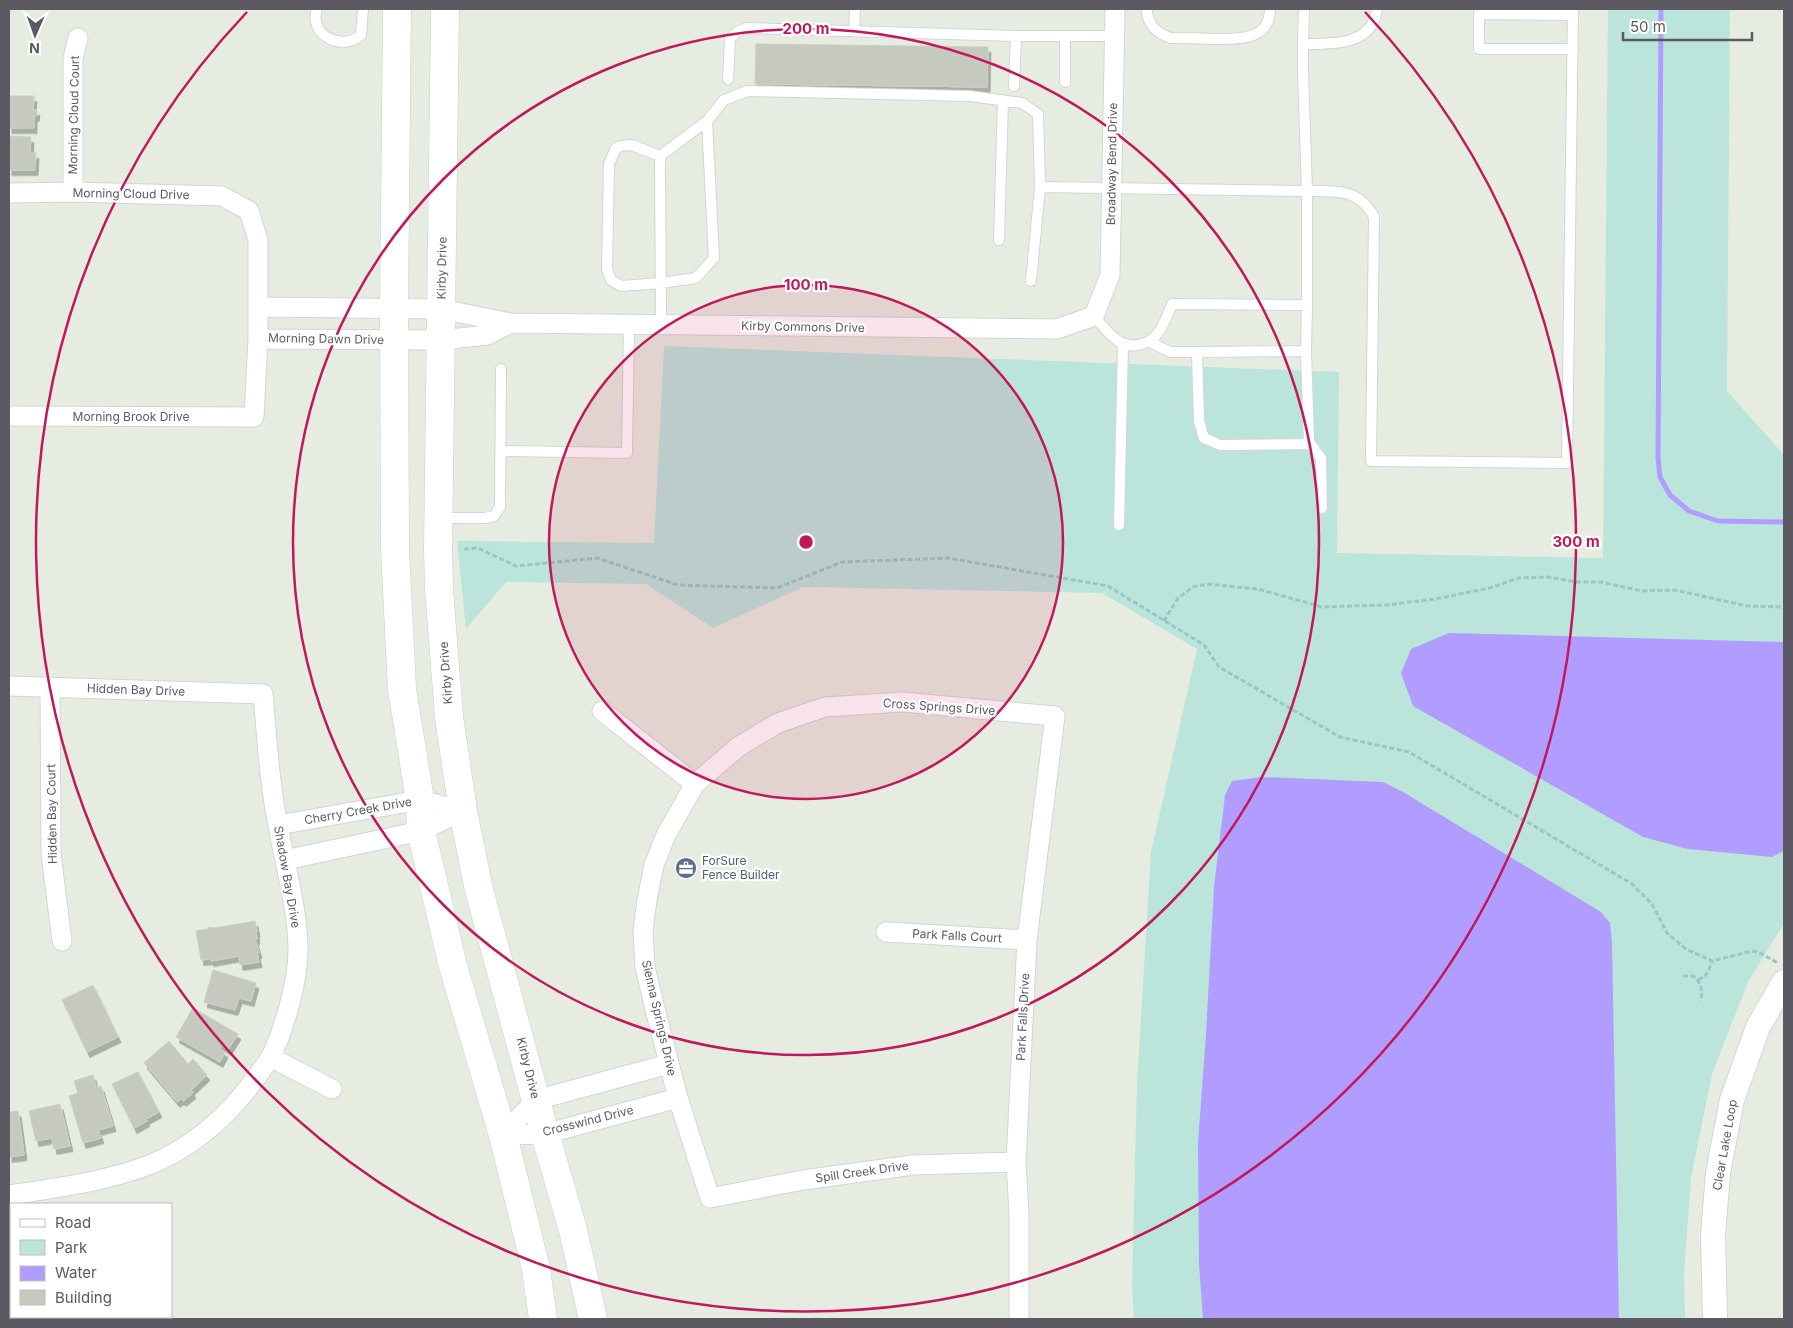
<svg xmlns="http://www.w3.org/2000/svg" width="1793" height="1328" font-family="Inter,sans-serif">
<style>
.green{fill:#bbe5db}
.water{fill:#b09dff}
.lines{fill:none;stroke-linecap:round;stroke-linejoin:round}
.stream{stroke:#b09dff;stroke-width:5}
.building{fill:#c5c9bf;stroke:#c9d1be;filter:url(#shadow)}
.service-casing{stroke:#d6d3da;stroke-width:12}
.minor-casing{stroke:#d6d3da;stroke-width:21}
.tertiary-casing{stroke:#d6d3da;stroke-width:26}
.secondary-casing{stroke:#cfcbd5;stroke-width:29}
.path{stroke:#96c8ca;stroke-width:3;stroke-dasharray:5 2.5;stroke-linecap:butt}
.service{stroke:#fff;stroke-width:10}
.minor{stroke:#fff;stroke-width:19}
.tertiary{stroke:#fff;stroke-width:24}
.secondary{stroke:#fff;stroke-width:28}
.ring{fill:none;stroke:#c2185b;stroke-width:2.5}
.labels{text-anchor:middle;stroke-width:4.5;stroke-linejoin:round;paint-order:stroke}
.street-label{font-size:12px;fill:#5c5962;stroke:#fff}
.service-label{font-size:12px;fill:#4e5e75;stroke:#fff;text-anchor:start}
.centre{fill:#c2185b;stroke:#fff;stroke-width:2.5}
.ring-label{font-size:15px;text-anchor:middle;font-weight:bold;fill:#c2185b;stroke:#fff;stroke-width:4.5;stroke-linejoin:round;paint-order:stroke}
</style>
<defs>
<filter id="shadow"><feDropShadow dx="3" dy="5.5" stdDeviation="0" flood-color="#0004"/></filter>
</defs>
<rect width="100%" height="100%" fill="#e6ede0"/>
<!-- green -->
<path class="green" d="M1608,9H1730L1727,391L1784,455V923L1748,982L1712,1074L1691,1178L1684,1273L1685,1319H1134L1132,1286L1137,1083L1151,852L1197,649L1102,593L803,587L713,628L646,584L506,582L466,629L457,541L654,543L664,346L1339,372L1337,553L1603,558Z"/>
<!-- water -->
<path class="water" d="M1449,633L1784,642V851L1772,857L1688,849L1643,837L1413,706L1401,673L1411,649Z
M1262,777L1383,782L1403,792L1601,912L1610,923L1612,943L1619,1319H1203L1199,1264L1198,1143L1206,1034L1214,887L1225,795L1232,781Z"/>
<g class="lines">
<!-- stream -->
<path class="stream" d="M1661,9L1658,458L1660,477L1670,495L1689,511L1718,521L1784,522"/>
</g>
<!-- building -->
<path class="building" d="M756,44L988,47L987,87L755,84Z
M9,96H34L33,110H37L36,116H34V128H9Z
M9,136L31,137L30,153H36L35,170H9Z
M255,921L257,932L256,933L257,939H255L259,953H257L259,962L240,965L239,956L211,961L210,959L201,960L196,931L208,929L209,927L215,928Z
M213,970L256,983L251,1001L239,998L235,1010L204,1002Z
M93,985L118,1037L87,1052L62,1000Z
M193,1008L238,1034L228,1050L222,1046L220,1049L225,1052L220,1062L176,1037Z
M169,1041L188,1064L193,1059L207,1075L191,1090L193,1093L183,1101L181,1099L177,1102L144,1063Z
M138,1072L159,1112L146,1119L147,1121L134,1128L112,1084Z
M93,1075L96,1088L101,1086L113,1126L98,1130L101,1138L83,1143L69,1096L78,1093L74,1081Z
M60,1104L70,1146L54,1149L52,1138L36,1141L29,1111Z
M18,1111L24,1155L9,1157V1112Z"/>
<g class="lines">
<!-- service casing -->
<g class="service-casing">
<path id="service" d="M317,9C308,35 342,52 361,35L363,9
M1147,9C1146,24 1158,34 1171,38C1184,38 1198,38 1211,39C1235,39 1270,42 1270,9
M1304,9L1303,44C1331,44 1373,46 1377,9
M854,31L855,9
M1303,44V71L1307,191C1335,191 1359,188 1374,217L1371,461L1567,463L1573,9
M1573,49H1479V14L1573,15
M728,79L730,39L737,32L747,28L1016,36H1114
M1065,82V36
M1014,86L1016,36
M660,156L632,145L621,146L616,148L609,164L607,269L611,280L621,286L661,283L696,278L714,258L707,121
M999,240L1003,100
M1031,281L1040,187
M1307,305L1306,351L1309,442L1321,458L1322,508
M661,325L660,156L707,121L724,100L747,91L970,96L1022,103L1038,114L1040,187L1307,191V305L1172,304C1168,314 1164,325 1158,333C1154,339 1149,342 1142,344C1120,351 1107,331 1094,316
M1150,342L1170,352H1197L1199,421L1204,438L1220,445L1310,444
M1197,352L1306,351
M501,451L627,453L629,325
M440,518H485L494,516L500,507L501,369
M1119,525L1123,344"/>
</g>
<!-- minor casing -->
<g class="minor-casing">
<path id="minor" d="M73,192V59L78,38
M9,193L73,192L222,196L249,211L258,240V339L254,417L9,416
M258,307L441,309L510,323L1057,329L1094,316L1110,275L1115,9
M258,339L441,340L488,335L510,323
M9,686L263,694C267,737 269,782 278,825C285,867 298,908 298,951C298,982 284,1029 271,1057C267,1063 262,1069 258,1075C230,1114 194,1147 149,1165C104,1182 56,1188 9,1195
M50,687L51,854L62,941
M602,711L695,784
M278,825L420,800L463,811
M285,860L421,831L463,811
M886,932L1027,940
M270,1057L332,1089
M503,1135L536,1100L669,1064
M503,1135L545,1134L678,1098
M1016,1162L913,1165L803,1180L710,1198L678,1098L656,1013L645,967L643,930L647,900L654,865L666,835L695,784L738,747L778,723L825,707L902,702L1055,716L1027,940L1016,1162L1019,1214V1319"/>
</g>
<!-- tertiary casing -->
<g class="tertiary-casing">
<path id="tertiary" d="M1715,1319L1713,1235L1718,1173L1732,1100L1758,1027L1784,982"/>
</g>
<!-- secondary casing -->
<g class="secondary-casing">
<path id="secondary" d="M397,9L394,307L395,550L402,689L420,800L421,831L453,966L503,1135L536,1269L543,1319
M445,9L438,550L439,589L449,717L463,811L479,890L545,1134L573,1230L593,1319"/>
</g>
<!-- path -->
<path class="path" d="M464,549L478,548L516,566L597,558L678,585L777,588L842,562L948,558L1108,586L1204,645L1219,667L1340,737L1409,752L1632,884L1652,904L1667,933L1686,949L1712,961L1752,951L1758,952L1778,963
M1164,621L1178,598L1193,587L1207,584L1258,589L1322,607L1386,605L1435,599L1490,588L1519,578L1548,577L1577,582H1601L1642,591L1675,590L1747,606L1784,607
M1683,976H1693C1701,982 1704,992 1700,1001
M1698,980C1707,976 1709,971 1712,961"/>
<!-- service -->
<use href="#service" class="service"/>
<!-- minor -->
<use href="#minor" class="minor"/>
<!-- tertiary -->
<use href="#tertiary" class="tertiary"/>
<!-- secondary -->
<use href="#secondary" class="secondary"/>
</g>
<!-- distance rings -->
<circle cx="806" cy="542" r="257" fill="#c2185b" fill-opacity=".12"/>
<g class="ring">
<circle cx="806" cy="542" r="257"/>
<circle cx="806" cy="542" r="513"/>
<path d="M1365 12A770 770 0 1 1 247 12"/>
</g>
<!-- icons -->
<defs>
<g id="office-disc" transform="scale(1.125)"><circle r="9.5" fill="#5c6f8a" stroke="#fff"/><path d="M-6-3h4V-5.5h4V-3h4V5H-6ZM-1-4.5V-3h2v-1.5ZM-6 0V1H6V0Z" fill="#fff"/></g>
</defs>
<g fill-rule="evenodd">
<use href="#office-disc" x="686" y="868"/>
</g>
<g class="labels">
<!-- street labels -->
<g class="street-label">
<text transform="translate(74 115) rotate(-89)" y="4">Morning Cloud Court</text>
<text transform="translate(1112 164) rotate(-89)" y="4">Broadway Bend Drive</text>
<text transform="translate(131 194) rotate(1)" y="4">Morning Cloud Drive</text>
<text transform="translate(442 268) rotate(-89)" y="4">Kirby Drive</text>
<text transform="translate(803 327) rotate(1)" y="4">Kirby Commons Drive</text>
<text transform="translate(326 339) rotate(1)" y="4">Morning Dawn Drive</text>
<text x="131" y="421">Morning Brook Drive</text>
<text transform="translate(446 673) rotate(-94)" y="4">Kirby Drive</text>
<text transform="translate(136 690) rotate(2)" y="4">Hidden Bay Drive</text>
<text transform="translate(939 707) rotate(4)" y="4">Cross Springs Drive</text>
<text transform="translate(358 811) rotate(-10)" y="4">Cherry Creek Drive</text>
<text transform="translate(52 814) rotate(-91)" y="4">Hidden Bay Court</text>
<text transform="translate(287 877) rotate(80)" y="4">Shadow Bay Drive</text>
<text transform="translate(957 936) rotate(3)" y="4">Park Falls Court</text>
<text transform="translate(1023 1017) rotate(-87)" y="4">Park Falls Drive</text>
<text transform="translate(659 1018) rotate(77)" y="4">Sienna Springs Drive</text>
<text transform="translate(528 1068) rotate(76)" y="4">Kirby Drive</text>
<text transform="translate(588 1121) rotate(-14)" y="4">Crosswind Drive</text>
<text transform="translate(1725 1145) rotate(-80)" y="4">Clear Lake Loop</text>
<text transform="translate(862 1172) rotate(-8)" y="4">Spill Creek Drive</text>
</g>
<!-- service labels -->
<g class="service-label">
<text x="702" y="865">ForSure<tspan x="702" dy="14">Fence Builder</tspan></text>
</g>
</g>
<circle cx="806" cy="542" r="8" class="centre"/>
<g class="ring-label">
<text x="806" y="34">200 m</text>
<text x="806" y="290">100 m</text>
<text x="1576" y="547">300 m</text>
</g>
<!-- border -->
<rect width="1793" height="1328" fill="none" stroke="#5c5962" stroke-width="20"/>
<!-- legend -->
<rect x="10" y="1203" width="162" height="115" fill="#ffffff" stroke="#bebdc0"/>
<rect x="20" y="1219" width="25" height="8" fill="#ffffff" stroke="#bebdc0"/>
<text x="55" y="1228" font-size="15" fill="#5c5962">Road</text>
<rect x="20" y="1240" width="25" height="15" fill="#bbe5db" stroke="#bebdc0"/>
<text x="55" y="1253" font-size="15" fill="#5c5962">Park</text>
<rect x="20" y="1266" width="25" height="15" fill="#b09dff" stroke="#bebdc0"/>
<text x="55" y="1278" font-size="15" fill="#5c5962">Water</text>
<rect x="20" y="1290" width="25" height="15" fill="#c5c9bf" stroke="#bebdc0"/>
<text x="55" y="1303" font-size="15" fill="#5c5962">Building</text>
<!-- north arrow -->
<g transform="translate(35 35) rotate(182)" stroke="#ffffff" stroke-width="4" paint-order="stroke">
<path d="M0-4L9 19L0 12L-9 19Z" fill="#5c5962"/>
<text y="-8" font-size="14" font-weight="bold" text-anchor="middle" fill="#5c5962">N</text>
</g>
<!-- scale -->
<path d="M1623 32v8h129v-8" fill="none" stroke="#5c5962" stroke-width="2.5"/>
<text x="1630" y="32" font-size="15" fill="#5c5962" stroke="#ffffff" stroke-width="4" paint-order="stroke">50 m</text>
</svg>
